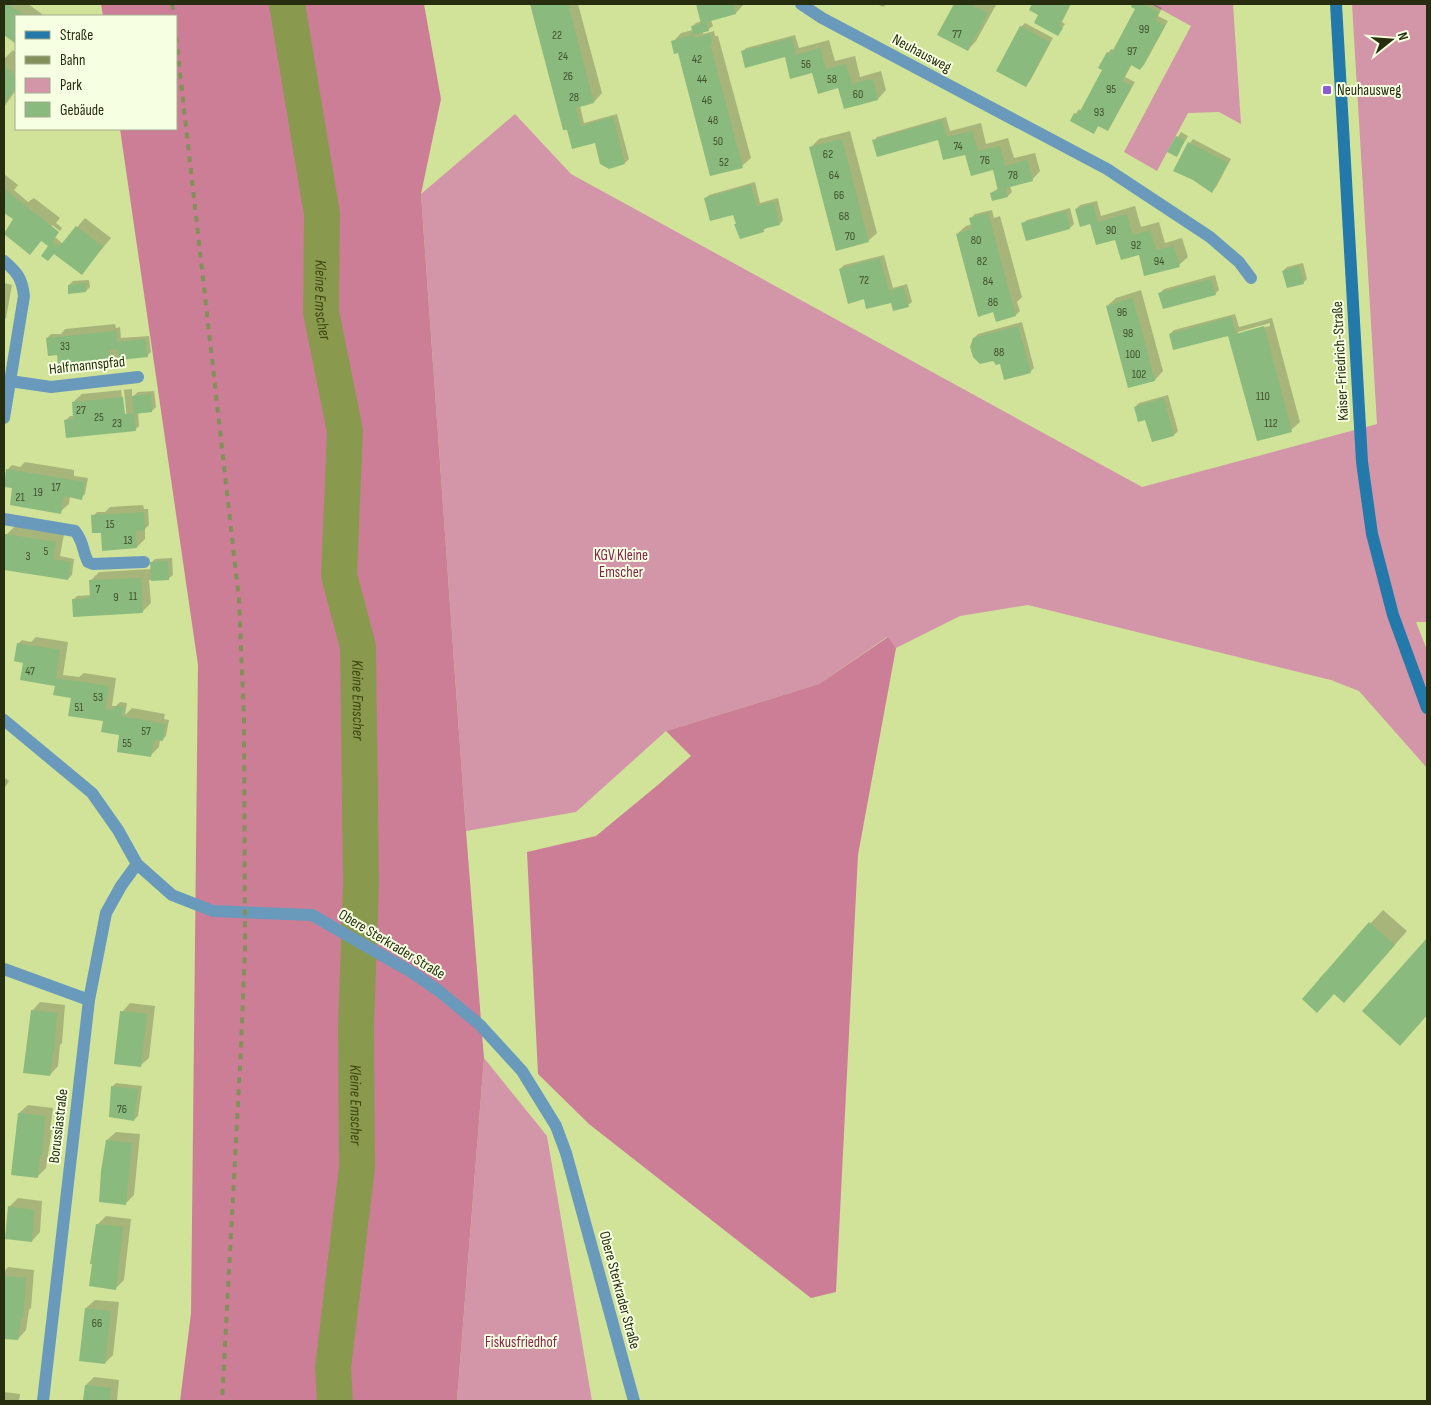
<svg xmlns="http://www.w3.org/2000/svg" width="1431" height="1405" font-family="'Sofia Sans Condensed',sans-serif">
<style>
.green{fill:#d296a8}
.forest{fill:#cd7e97}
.shadow{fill:#0003;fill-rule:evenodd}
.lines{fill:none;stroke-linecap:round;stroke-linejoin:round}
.river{stroke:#899a4f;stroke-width:36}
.building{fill:#8aba7e}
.minor{stroke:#699abc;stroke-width:12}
.tertiary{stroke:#699abc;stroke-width:12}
.secondary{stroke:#2479ab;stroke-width:12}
.rail{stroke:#83905a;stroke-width:4;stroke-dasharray:6 6;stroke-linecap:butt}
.poi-dot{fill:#8c5bd4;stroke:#f7ffe2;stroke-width:2}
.labels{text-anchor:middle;stroke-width:4;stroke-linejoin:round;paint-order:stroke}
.number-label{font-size:12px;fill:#40512c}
.street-label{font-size:15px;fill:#272e10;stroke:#f7ffe2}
.poi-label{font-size:15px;fill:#272e10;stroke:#f7ffe2;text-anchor:start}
.park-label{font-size:15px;fill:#82254b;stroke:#f7ffe2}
.water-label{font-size:16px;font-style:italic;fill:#3d470f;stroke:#f7ffe2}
</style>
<rect width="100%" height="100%" fill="#d1e399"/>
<!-- green -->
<path class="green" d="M1151,4H1233L1241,124L1219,112L1188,113L1157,171L1124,152L1191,26Z
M1352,4H1427V622H1416L1427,650V768L1359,691L1331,680L1028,605L960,616L896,648L887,637L819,684L666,731L576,812L466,831L421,194L515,114L571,174L1142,487L1377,424Z
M484,1058L547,1136L592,1401H457Z"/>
<!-- forest -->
<path class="forest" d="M101,4H424L441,99L421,194L466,831L484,1058L457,1401H180L191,1313L198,665L120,129H176V16H103Z
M888,637L896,648L858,855L836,1292L811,1298L589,1124L538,1074L527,852L596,836L659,784L691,756L666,731L819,684Z"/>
<!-- shadow -->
<path class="shadow" d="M4,4H28L42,14L41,16H16V43L4,34Z
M531,4H578L602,93L594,102L580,106L584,123L617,114L629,159L625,163L609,167L596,142L568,128L564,129Z
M697,4H744L736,13L711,20L713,26L709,29L703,31V34L714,31L715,36H718L751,158L742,166L673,42L681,33L693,30L692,27L696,23L702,21Z
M877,4H887L883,7Z
M955,4L996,5L976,41L968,50L938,34Z
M1033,4H1071L1062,22L1065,24L1058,34L1040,14L1030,9Z
M1134,4H1154L1162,8L1158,16L1168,21L1144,65L1140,69L1132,64L1125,77L1135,82L1111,125L1107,129L1099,125L1094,132L1071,120L1079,109L1081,111L1103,70L1108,53L1111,49L1114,50L1136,9L1132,7Z
M1025,23L1053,38L1030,81L1026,85L1021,27Z
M795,35L799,48L829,40L835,61L855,56L860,77L881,71L886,90L878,99L845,108L839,87L813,71L790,54L742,52L746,48Z
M13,50L16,53V90L4,107V59Z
M946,117L950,131L981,123L986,144L1008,138L1014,158L1035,153L1040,171L1032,180L1010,186L1012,192L1008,196L993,200L991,193L999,188L994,168L966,153L943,137L874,141L877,137Z
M850,131L877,233L868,241L810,148L819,139Z
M1181,132L1188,136L1177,155L1169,151Z
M1193,139L1231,159L1216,187L1212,191L1190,143Z
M4,174L18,185L14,190L28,202L34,198L60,218L56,223L62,228L60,231L52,225V228L55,237L63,244L85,218L111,238L81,274L42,240L30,253L4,233L15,219L4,211Z
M755,182L760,203L778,198L783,220L780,224L767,227L763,231L735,225L737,223L734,213L705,199L709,195Z
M1097,201L1101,216L1135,206L1141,227L1159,222L1165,243L1182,238L1188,257L1179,265L1140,254L1091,225L1076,209L1080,205Z
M1070,208L1074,224L1070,228L1027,240L1023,223L1027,220Z
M992,210L994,218L1000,216L1022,297L1017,302L1020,311L1016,315L994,311L957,234L966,226L972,224L971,218L975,214Z
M884,255L893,288L907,284L912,302L908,305L865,298L840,269L844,265Z
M1303,263L1307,279L1303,283L1283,271L1287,267Z
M1215,275L1219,290L1215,294L1160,293L1164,289Z
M89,280L90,287L86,291L69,285L73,281Z
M4,283L12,285L6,318L4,321Z
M1141,290L1163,371L1155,380L1129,387L1107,306L1116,298Z
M1235,314L1239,327L1272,318L1300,422L1291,430L1232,333L1170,334L1174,330ZM1270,323V326L1238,334V332Z
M1022,322L1034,368L1030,372L974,338L978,334Z
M115,324L116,328L120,327L121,338L149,336L151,352L147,356H120L110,366L58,352L47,338L51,334H61L65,329Z
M132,389V397L138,392L154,391L156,407L152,411L138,412L139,426L135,430L67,436L66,420L70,416H74L73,402L82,394ZM121,390H124L128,430H126Z
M1168,395L1178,431L1174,435L1153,441L1146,419L1135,407L1139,403Z
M25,462L74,470V476L88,478L85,494L81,498L70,496L69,504L60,512L14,487L8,469L12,465L20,467Z
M143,505L144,509H148L149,525L145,529V539L137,547L102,531L93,516L97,512H105L110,507Z
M15,526L64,534L60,556L74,559L72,575L68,579L4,569V548L6,535Z
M172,558L173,575L169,578L149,580L151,603L142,612L73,600L77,596L91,595L90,581L99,572L151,569V563L155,559Z
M36,637L68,642L63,675L79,677L84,673L116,678L112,706H116L120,702L127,703L125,715L132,708L165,714L164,719L169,720L166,736L162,740L160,739L159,747L150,756L121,731L73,697L57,682L25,659L18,644L22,640L31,642Z
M4,777L9,781L4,789Z
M1383,910L1407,931L1357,988L1335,993L1319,979Z
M1427,940V1015L1413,1031L1363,1011Z
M40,1002L65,1005L62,1043L60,1045L58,1066L50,1075L32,1011Z
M130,1003L155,1006L149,1058L140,1066L122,1012Z
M116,1083L142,1086L138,1116L134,1120L112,1087Z
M28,1105L53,1108L50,1130H52L46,1168L37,1177L19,1113Z
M116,1132L140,1134L134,1195L125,1204L102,1171L107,1140Z
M18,1198L42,1201L40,1232L32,1241L9,1207Z
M106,1216L131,1219L124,1280L116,1288L97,1225Z
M8,1267L34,1270L31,1308L29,1310L26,1330L18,1339L4,1337V1272Z
M95,1300L119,1302L113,1355L105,1363L86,1308Z
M94,1377L119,1380L117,1401H83L86,1385Z
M4,1392L20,1394L19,1401H4Z"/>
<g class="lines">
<!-- river -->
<path class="river" id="s1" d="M287,4L322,214L321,312L345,431L339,575L358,647L361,882L356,1027L357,1167L333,1368L335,1401"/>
</g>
<!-- building -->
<path class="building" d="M4,4H8L25,16H16V44L4,35Z
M530,4H568L594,103L576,108L581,126L613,117L625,164L609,169L600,164L595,143L572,149L567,130H563Z
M696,4H734L736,14L707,22L709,31L693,35L691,26L701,24Z
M954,4H970L988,13L968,51L937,35Z
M1032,4H1070L1059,26L1063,28L1058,36L1034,23L1038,15L1029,10Z
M1132,4H1143L1159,12L1155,20L1165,26L1140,70L1131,65L1126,73L1122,81L1132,86L1108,131L1098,126L1094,134L1070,121L1074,113L1078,115L1102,70L1098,68L1107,52L1111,54L1135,9L1131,7Z
M1020,26L1050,42L1026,87L996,71Z
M710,34L712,43L710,44L743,168L710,176L678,53L674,54L671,41L693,35L694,38Z
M792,38L796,55L820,48L826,69L846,64L852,84L873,79L878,100L844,109L838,88L818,94L812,73L790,79L785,57L745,68L741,51Z
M4,66L16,75V87L4,104Z
M942,120L947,137L972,131L978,151L1000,146L1005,166L1027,160L1033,181L1006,188L1008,197L992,201L990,193L998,191L993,170L971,176L965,155L943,160L938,140L877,157L872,140Z
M1176,136L1185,140L1177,157L1167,152Z
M842,139L869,242L836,251L809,147Z
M1188,142L1228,163L1212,193L1193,180L1173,171Z
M751,185L757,206L774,202L780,225L763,229L764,232L740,239L734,224H736L733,215L710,221L704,198Z
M4,189L59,232L52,242L59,247L76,226L103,247L82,275L54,254L48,261L41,256L48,246L41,241L30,255L4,234L13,219L4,213Z
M1093,204L1098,222L1127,214L1132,235L1150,230L1156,250L1174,246L1180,267L1144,276L1139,255L1121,260L1115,240L1096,245L1090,224L1080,227L1075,209Z
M1066,211L1070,229L1026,241L1021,223Z
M988,213L1016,316L996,322L993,312L978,317L956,234L972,229L969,218Z
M880,258L889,291L903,287L909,307L893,311L891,303L866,309L864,299L848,304L839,269Z
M1299,266L1304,284L1287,288L1282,271Z
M1211,279L1216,295L1163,309L1158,293Z
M86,283V292L68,294V285Z
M1133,298L1155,381L1128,388L1106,306Z
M1231,317L1236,334L1264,326L1292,432L1257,441L1228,336L1173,350L1169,334Z
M1018,326L1031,373L1004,380L1000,364L996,365L993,361L980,364L973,357L970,347L973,338Z
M116,331L117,342L145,339L148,357L119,360L118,349L109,350L110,367L59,373L57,355L48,356L46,338Z
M151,394L152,412L134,414L136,431L66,438L64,420L73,419L72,402L123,397L125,414L134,413L132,396Z
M1164,398L1174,436L1152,442L1145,420L1138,422L1134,407Z
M6,469L85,482L82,500L64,496L61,514L10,505L12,488L4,487Z
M144,512L145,530L136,531L137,548L102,551L101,533H92L91,515Z
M5,534L56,542L53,559L71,562L68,580L4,570Z
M168,561L169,580L151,581L150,562Z
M141,578L143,613L73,617L72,599L90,598L89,580Z
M17,643L60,650L56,678L109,686L105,709L114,710L115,706L124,707L122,716L165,724L163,741L154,740L151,757L117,752L119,735L101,732L103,721L68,716L71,698L53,695L55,686L20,680L23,663L14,661Z
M1369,922L1395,945L1344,1003L1334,994L1317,1013L1302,999Z
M1427,938V1015L1400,1046L1362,1011Z
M31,1010L57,1013L54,1053H53L50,1076L23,1073Z
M120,1011L147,1014L141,1067L114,1064Z
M111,1086L138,1089L134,1121L109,1117Z
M18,1113L45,1116L42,1156L40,1155L38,1178L11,1175Z
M106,1140L132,1143L126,1205L99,1202L101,1171Z
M8,1206L34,1210L32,1242L5,1239Z
M96,1224L123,1227L116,1290L89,1286L92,1264H90Z
M4,1276L26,1278L23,1318H21L18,1340L4,1339Z
M85,1308L111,1311L105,1364L79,1361Z
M85,1385L111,1388L110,1401H83Z"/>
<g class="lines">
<!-- minor -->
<path class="minor" d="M801,4L822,18L1107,169L1210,237L1239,262L1251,278
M4,261C17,272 22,278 24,296L4,418
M10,381L51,387L138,377
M4,519L75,531C84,542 82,550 88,562L93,564L144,562
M4,969L89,1000
M43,1401L89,1000L106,913L121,886L137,864"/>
<!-- tertiary -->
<path class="tertiary" d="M4,720L92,793L118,830L137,864L172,895L213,911L312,915L413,973L439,991L480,1025L522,1071L556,1126L566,1153L634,1401"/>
<!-- secondary -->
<path class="secondary" d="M1336,4L1362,462L1372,534L1393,615L1427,708"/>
<!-- rail -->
<path class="rail" d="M172,4L174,16
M176,37L239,600L244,719L245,947L241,1048L222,1401"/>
</g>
<!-- markers -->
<rect class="poi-dot" x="1322" y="85" width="10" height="10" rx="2.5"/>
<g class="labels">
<!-- number labels -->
<g class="number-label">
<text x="1144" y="33">99</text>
<text x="957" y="38">77</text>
<text x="557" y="39">22</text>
<text x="1132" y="55">97</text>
<text x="563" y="60">24</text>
<text x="697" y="63">42</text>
<text x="806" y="68">56</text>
<text x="568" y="80">26</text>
<text x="702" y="83">44</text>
<text x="832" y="83">58</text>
<text x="1111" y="93">95</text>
<text x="858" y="98">60</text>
<text x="574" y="101">28</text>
<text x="707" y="104">46</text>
<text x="1099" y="116">93</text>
<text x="713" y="124">48</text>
<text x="718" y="145">50</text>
<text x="958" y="150">74</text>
<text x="828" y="158">62</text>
<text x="985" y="164">76</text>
<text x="724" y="166">52</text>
<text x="834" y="179">64</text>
<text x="1013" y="179">78</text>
<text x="839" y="199">66</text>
<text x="844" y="220">68</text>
<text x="1111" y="234">90</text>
<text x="850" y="240">70</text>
<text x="976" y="244">80</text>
<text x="1136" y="249">92</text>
<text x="982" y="265">82</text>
<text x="1159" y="265">94</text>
<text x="864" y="284">72</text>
<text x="988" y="285">84</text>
<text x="993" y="306">86</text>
<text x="1122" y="316">96</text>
<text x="1128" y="337">98</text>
<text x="65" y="350">33</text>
<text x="999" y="356">88</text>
<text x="1133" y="358">100</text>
<text x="1139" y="378">102</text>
<text x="1263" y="400">110</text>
<text x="81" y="414">27</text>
<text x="99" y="421">25</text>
<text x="117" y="427">23</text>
<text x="1271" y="427">112</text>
<text x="56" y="491">17</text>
<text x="38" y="496">19</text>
<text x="20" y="501">21</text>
<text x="110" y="528">15</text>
<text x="128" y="544">13</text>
<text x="46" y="555">5</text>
<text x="28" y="560">3</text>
<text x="98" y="593">7</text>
<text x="133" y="600">11</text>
<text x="116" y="601">9</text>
<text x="30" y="675">47</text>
<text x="98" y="701">53</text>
<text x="79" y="711">51</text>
<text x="146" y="735">57</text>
<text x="127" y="747">55</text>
<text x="122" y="1113">76</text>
<text x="97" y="1327">66</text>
</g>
<!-- street labels -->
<g class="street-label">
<text transform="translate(922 53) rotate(28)" y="5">Neuhausweg</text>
<text transform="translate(1340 361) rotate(-93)" y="5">Kaiser-Friedrich-Straße</text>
<text transform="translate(87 365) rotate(-6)" y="5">Halfmannspfad</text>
<text transform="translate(392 944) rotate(31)" y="5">Obere Sterkrader Straße</text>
<text transform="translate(58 1126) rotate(-83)" y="5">Borussiastraße</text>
<text transform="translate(620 1290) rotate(75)" y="5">Obere Sterkrader Straße</text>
</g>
<!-- poi labels -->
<g class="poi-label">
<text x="1337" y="95">Neuhausweg</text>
</g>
<!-- park labels -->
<g class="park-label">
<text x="621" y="560">KGV Kleine<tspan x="621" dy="17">Emscher</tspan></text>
<text x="521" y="1347">Fiskusfriedhof</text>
</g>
<!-- water labels -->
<g class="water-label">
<text dy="6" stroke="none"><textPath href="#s1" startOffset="299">Kleine Emscher</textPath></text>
<text dy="6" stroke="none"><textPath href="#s1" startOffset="704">Kleine Emscher</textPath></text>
<text dy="6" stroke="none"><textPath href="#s1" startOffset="1109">Kleine Emscher</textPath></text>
</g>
</g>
<!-- border -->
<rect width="1431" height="1405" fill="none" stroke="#272e10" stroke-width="10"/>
<!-- legend -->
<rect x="15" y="15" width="162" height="115" fill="#f7ffe2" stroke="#a4ab8e"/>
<rect x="25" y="31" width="25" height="8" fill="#2479ab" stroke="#a4ab8e"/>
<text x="60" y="40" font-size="15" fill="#272e10">Straße</text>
<rect x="25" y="56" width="25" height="8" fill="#83905a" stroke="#a4ab8e"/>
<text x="60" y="65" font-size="15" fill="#272e10">Bahn</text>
<rect x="25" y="78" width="25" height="15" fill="#d296a8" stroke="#a4ab8e"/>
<text x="60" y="90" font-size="15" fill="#272e10">Park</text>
<rect x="25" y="102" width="25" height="15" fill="#8aba7e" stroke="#a4ab8e"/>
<text x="60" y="115" font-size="15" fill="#272e10">Gebäude</text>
<!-- north arrow -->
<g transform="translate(1391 40) rotate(73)" stroke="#f7ffe2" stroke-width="4" paint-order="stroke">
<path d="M0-4L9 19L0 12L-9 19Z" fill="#272e10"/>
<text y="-8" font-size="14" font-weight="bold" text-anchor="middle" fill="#272e10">N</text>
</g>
</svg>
